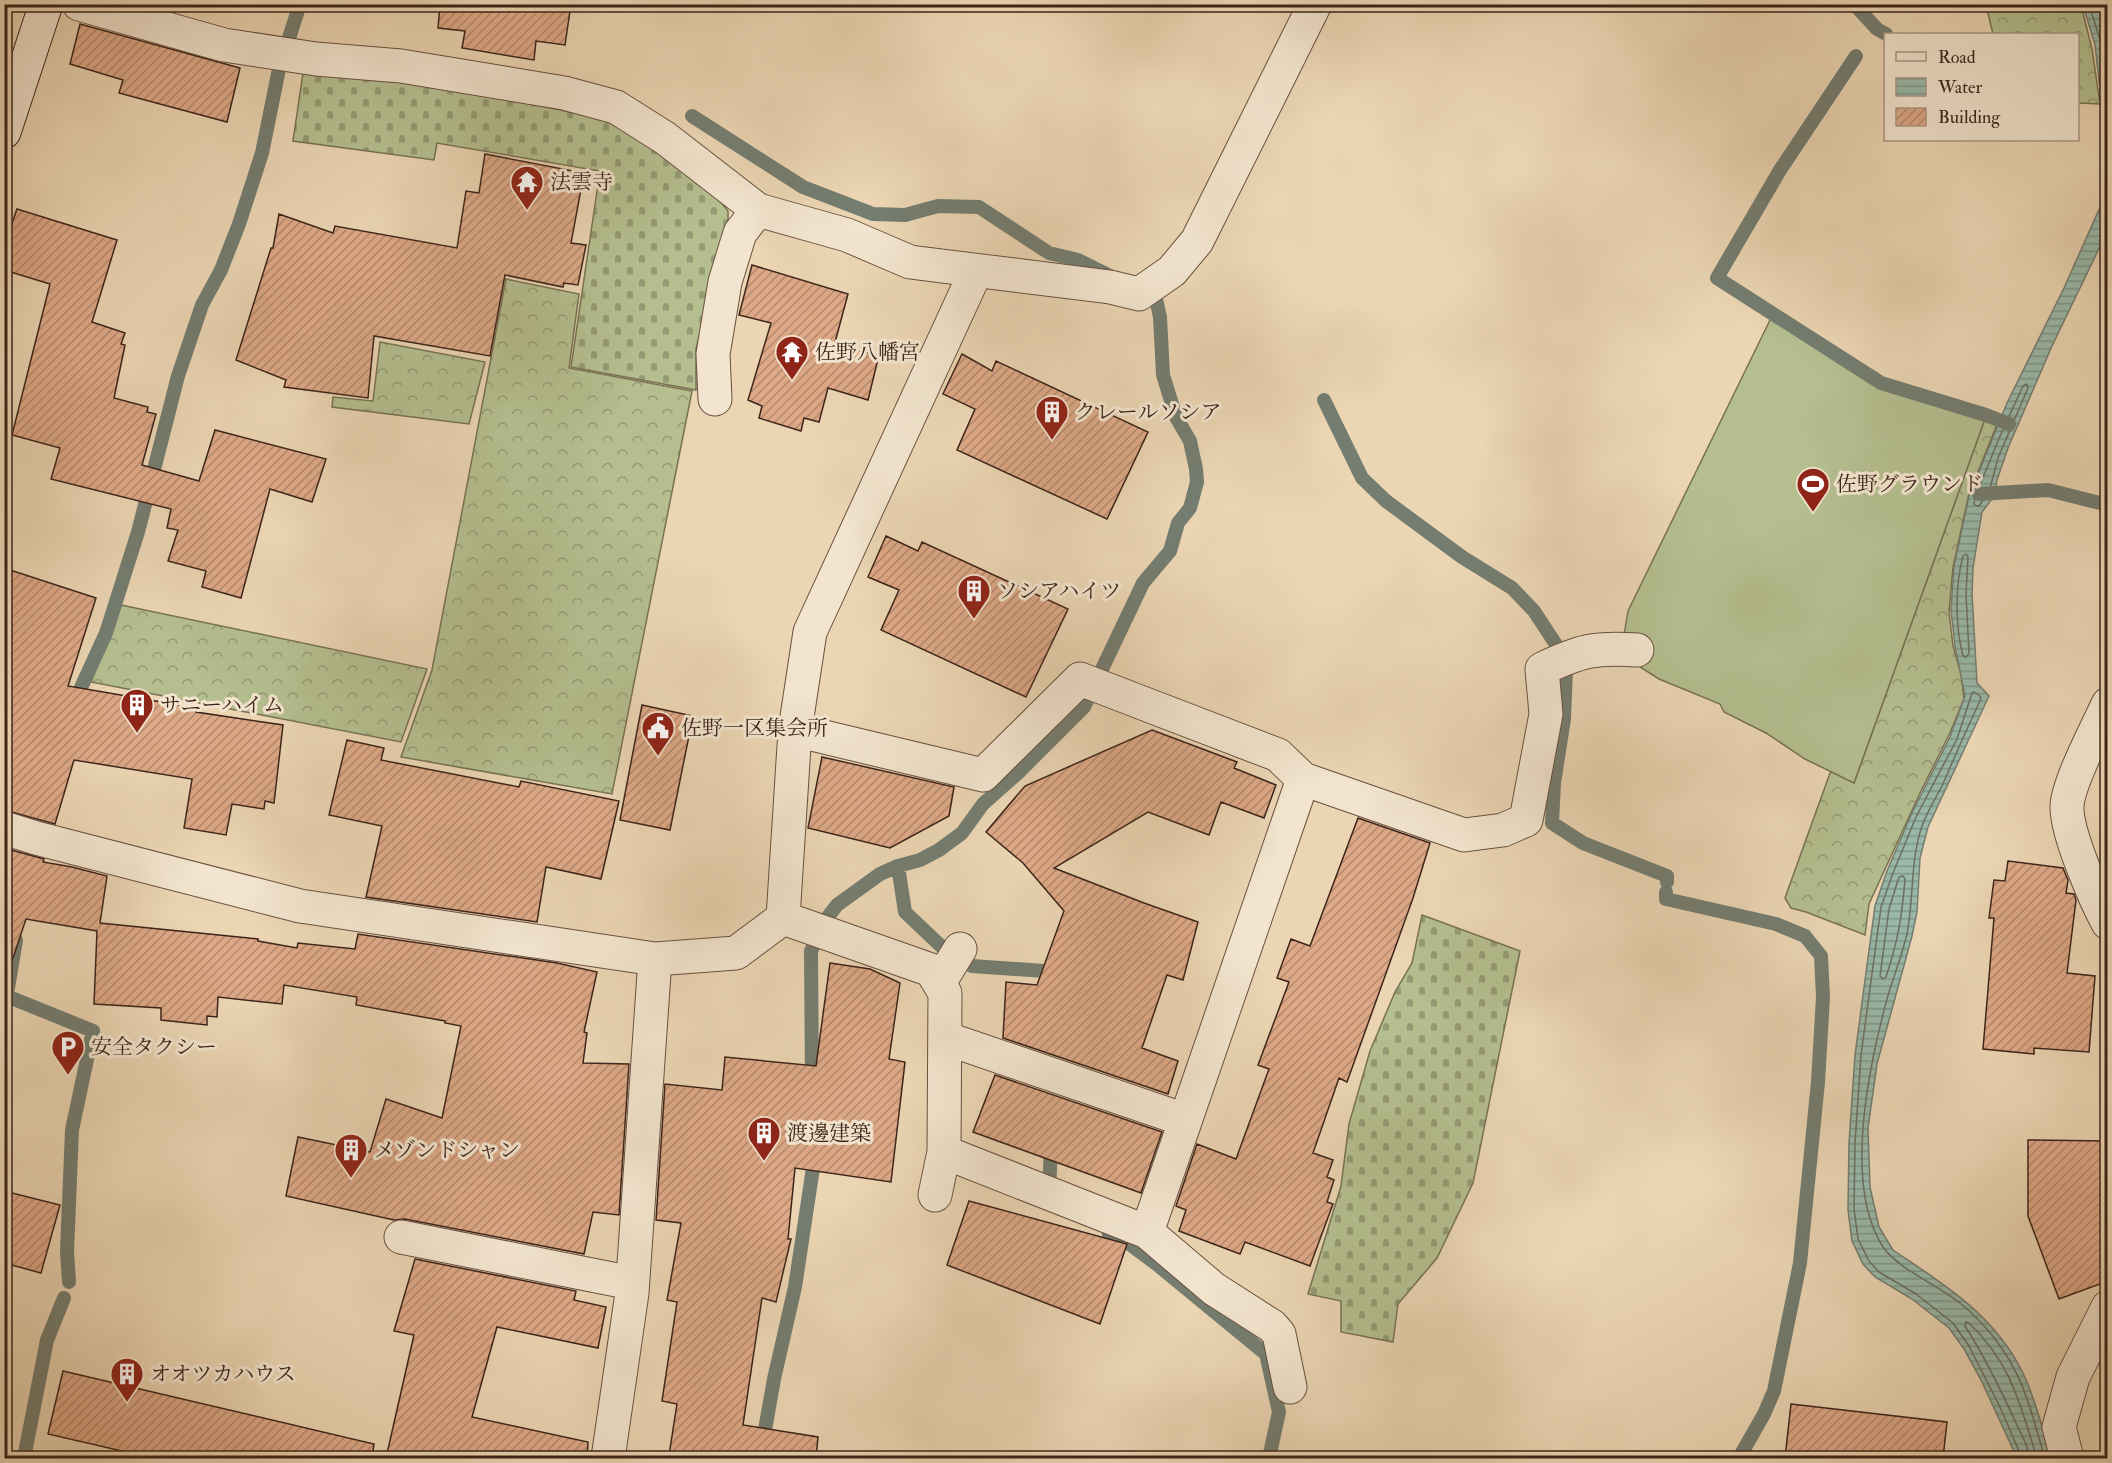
<svg xmlns="http://www.w3.org/2000/svg" width="2112" height="1463" font-family="'IM FELL Double Pica','Noto Serif JP',serif">
<style>
.forest{fill:url(#forest-crowns);stroke:#787154;stroke-width:1.5}
.cemetery{fill:url(#cemetery-stones);stroke:#787154;stroke-width:1.5}
.pitch{fill:#b4be8f;stroke:#787154;stroke-width:1.5}
.water{fill:url(#water-rules);stroke:#747d70;stroke-width:1.5}
.lines{fill:none;stroke-linecap:round;stroke-linejoin:round}
.shore{stroke:#6b6e62;stroke-width:1.5}
.stream{stroke:#747d70;stroke-width:14}
.building{fill:url(#building-hatch);stroke:#3d241a;stroke-width:1.5}
.minor-casing{stroke:#685040;stroke-width:35}
.secondary-casing{stroke:#3d241a;stroke-width:35}
.minor{stroke:#f2e4ce;stroke-width:33}
.secondary{stroke:#f2e4ce;stroke-width:33}
.labels{text-anchor:middle;stroke-width:6;stroke-linejoin:round;paint-order:stroke}
.poi-label{font-size:21px;fill:#3d241a;stroke:#f2e4ce;text-anchor:start}
</style>
<defs>
<pattern id="forest-crowns" width="20" height="18" patternUnits="userSpaceOnUse" patternTransform="scale(1.5)"><rect width="20" height="18" fill="#b4be8f"/><path d="M2 6a3 3 0 1 1 6 0M12 15a3 3 0 1 1 6 0" fill="none" stroke="#949a74"/></pattern>
<pattern id="cemetery-stones" width="16" height="16" patternUnits="userSpaceOnUse" patternTransform="scale(1.5)"><rect width="16" height="16" fill="#b4be8f"/><path d="M2 7V4a2 2 0 0 1 4 0v3zM10 15v-3a2 2 0 0 1 4 0v3z" fill="#949a74"/></pattern>
<pattern id="water-rules" width="6" height="5" patternUnits="userSpaceOnUse" patternTransform="scale(1.5)"><rect width="6" height="5" fill="#99b9a9"/><path d="M0 2.5h6" fill="none" stroke="#7e9689"/></pattern>
<pattern id="building-hatch" width="6" height="6" patternUnits="userSpaceOnUse" patternTransform="scale(1.5)"><rect width="6" height="6" fill="#dda886"/><path d="M-1 1l2-2M0 6l6-6M5 7l2-2" fill="none" stroke="#b4896d"/></pattern>
</defs>
<rect width="100%" height="100%" fill="#ebd5b3"/>
<filter id="stains"><feTurbulence type="fractalNoise" baseFrequency=".00333" numOctaves="4"/><feColorMatrix values="0 0 0 0 .2 0 0 0 0 .09 0 0 0 0 .02 0 0 0 .5 -.17"/></filter>
<radialGradient id="worn" r=".72"><stop offset=".6" stop-color="#630" stop-opacity="0"/><stop offset="1" stop-color="#630" stop-opacity=".3"/></radialGradient>
<!-- forest -->
<path class="forest" d="M1986,5H2081L2092,49L2100,104L2078,103V34H1993Z
M506,279L579,294L569,368L692,391L612,794L401,757L432,670Z
M380,342L485,362L469,424L332,407L333,397L373,401Z
M1986,416L1998,422L1969,494L1953,567L1949,612L1953,646L1961,674L1964,699L1949,735L1920,793L1869,904L1865,935L1806,912L1791,908L1785,898L1830,773L1832,772L1854,783Z
M121,605L427,669L401,742L91,682Z"/>
<!-- cemetery -->
<path class="cemetery" d="M303,73L449,87L595,117L631,131L716,196L728,211V222L696,349V390L571,367L600,171L437,143L434,160L293,141Z
M1422,915L1520,951L1473,1183L1437,1258L1398,1304L1393,1342L1341,1332V1301L1308,1294L1341,1186L1349,1124L1370,1051L1395,992L1412,963Z"/>
<!-- pitch -->
<path class="pitch" d="M1771,318L1876,384L1986,416L1854,783L1805,759L1766,733L1724,712L1720,704L1659,679L1637,665L1624,635L1628,611Z"/>
<!-- water -->
<path class="water" d="M2083,5H2107V232L2052,346L2008,448L1997,480L1995,495L1982,512L1973,568L1972,593L1977,683L1989,696L1928,827L1920,858L1917,912L1912,936L1877,1064L1868,1128L1870,1187L1879,1227L1893,1250C1945,1285 1993,1314 2022,1371C2036,1399 2042,1430 2052,1458H2017L1982,1382L1964,1349L1949,1328L1912,1299L1875,1277L1863,1264L1852,1241L1848,1210L1849,1143L1855,1055L1875,906L1887,871L1911,815L1950,737L1965,696L1955,646L1951,610L1954,566L1969,496L2007,403L2064,288L2101,205L2106,165V142L2095,45Z"/>
<g class="lines">
<!-- shore -->
<path class="shore" d="M2089,4L2101,43L2108,99
M2027,384L2028,388L1998,458L1989,492L1979,506H1976L1974,504L1975,497L2000,436L2023,386Z
M1966,554L1968,557L1966,593L1969,654L1966,657L1963,656C1955,625 1955,586 1963,556Z
M1903,876L1905,879C1902,916 1898,941 1886,977L1883,979L1880,976L1889,909L1899,877Z
M2022,1458L2000,1407L1969,1346L1953,1323L1916,1294L1879,1272L1869,1261L1858,1239L1854,1209L1855,1143L1861,1055L1881,907L1893,873L1916,817L1957,739L1972,693L1974,692L1980,696L1981,699C1967,728 1955,756 1942,786C1935,799 1927,812 1922,826C1910,861 1914,898 1907,934C1902,956 1893,977 1887,999C1869,1066 1843,1185 1883,1247C1897,1268 1939,1286 1960,1303C1991,1328 2016,1363 2028,1402C2035,1421 2039,1440 2045,1458
M2029,1458C2029,1446 2021,1434 2016,1423C2001,1390 1985,1357 1965,1326L1966,1322L1969,1323C2012,1364 2020,1405 2037,1458"/>
<!-- stream -->
<path class="stream" d="M1854,4L1877,29L1886,34
M1856,56L1780,170L1717,278L1881,383L1986,415L2009,424
M692,116L803,187L873,214L905,215L938,206L979,207L1049,253L1078,260L1110,276
M1324,400L1362,478L1386,501L1462,557L1512,588L1534,611L1557,646L1566,670L1564,719L1554,783L1552,823L1583,843L1667,876V882
M1979,494L2048,490L2108,505
M74,703L106,633L138,532L178,376L202,305L221,270L239,224L262,153L279,69L300,4
M898,866L905,912L944,949L972,966L1059,972
M1666,892V899L1776,924L1805,936L1821,956L1823,997L1818,1082L1800,1263L1774,1391L1764,1414L1739,1458
M4,994L8,988L16,940
M4,995L93,1031L72,1130L67,1251L69,1282
M812,1082L811,951L827,918L837,905L880,874L898,866L920,860L939,850L962,833L983,804L1018,773L1084,707L1143,583L1170,551L1178,523L1190,508L1197,482L1196,469L1190,441L1176,417L1163,375L1160,317L1156,299L1143,293
M1049,1194L1051,1144
M1109,1234L1124,1240L1159,1266L1266,1354L1279,1412L1269,1458
M24,1458L47,1340L64,1298
M760,1458L774,1379L795,1287L813,1168V1152"/>
</g>
<!-- building -->
<path class="building" d="M440,4H571L565,45L536,41L534,60L462,48L465,31L438,28Z
M80,24L240,68L227,122L119,93L123,80L70,64Z
M485,154L584,173L571,243L586,245L578,285L564,283L563,287L505,275L490,356L374,336L368,398L284,387L286,380L236,360L271,248H273L279,214L333,233L335,226L457,248L466,191L479,193Z
M17,209L117,240L92,322L125,333L121,344L125,345L114,398L148,407L147,412L156,414L142,465L199,481L215,430L326,459L312,502L270,489L241,598L202,587L206,571L168,561L178,530L167,528L171,509L51,479L60,448L12,435L50,284L4,270V246Z
M752,265L848,294L834,346L879,355L868,400L828,388L819,422L804,418L801,431L759,418L762,406L748,400L771,323L739,315Z
M962,354L992,371L996,361L1148,432L1107,519L957,450L975,409L943,394Z
M886,536L918,551L922,542L1068,609L1026,697L881,630L899,590L868,577Z
M4,568L96,598L68,686L196,708V712L283,725L274,803L265,801L264,809L232,804L226,835L184,828L192,779L74,760L55,824L4,810Z
M642,705L693,716L670,830L620,820Z
M1152,730L1237,762L1234,768L1276,785L1264,818L1221,802L1209,835L1148,812L1054,868L1144,903L1198,922L1183,980L1167,975L1142,1048L1178,1061L1168,1094L1003,1038L1006,982L1037,985L1064,911L1023,863L986,832L1025,786Z
M347,740L384,748L381,760L519,787L521,781L619,801L601,879L546,867L537,922L366,897L382,826L329,815Z
M822,757L954,787L949,816L890,848L808,828Z
M1358,818L1430,843L1413,898L1347,1082L1339,1078L1313,1153L1333,1160L1327,1177L1334,1180L1327,1202L1333,1204L1310,1266L1245,1242L1240,1254L1179,1231L1186,1210L1176,1206L1197,1144L1236,1159L1269,1069L1258,1065L1289,982L1277,978L1291,939L1310,946Z
M4,848L44,859L43,862L72,867L107,876L100,923L258,939V941L297,948L298,943L355,949L358,934L557,963L597,972L584,1032L587,1033L583,1063L629,1064L619,1215L593,1212L584,1254L405,1219L394,1220L286,1196L298,1137L370,1152L386,1099L442,1118L461,1026L445,1023V1021L356,1005L357,997L284,985L282,1004L218,997L217,1017L207,1016V1025L161,1020V1008L94,1004L97,931L26,919L13,958L4,957Z
M2008,861L2063,868L2068,880L2066,893L2074,894L2076,900L2067,973L2095,976L2089,1052L2034,1048V1054L1983,1049L1994,918H1989L1994,880L2005,881Z
M830,963L870,969L900,983L889,1059L905,1062L891,1182L795,1168L788,1239H791L776,1302L762,1298L743,1425L818,1437L816,1458H690L669,1455L677,1404L662,1401L677,1302L667,1300L681,1223L656,1220L665,1084L722,1090L725,1057L816,1066Z
M995,1075L1162,1132L1141,1193L973,1132Z
M2028,1140L2108,1141V1281L2059,1299L2028,1216Z
M4,1191L60,1205L41,1273L4,1263Z
M969,1201L1127,1244L1100,1324L947,1265Z
M415,1259L576,1291L574,1300L606,1307L598,1348L497,1327L472,1417L588,1442L587,1458H386L414,1335L394,1331Z
M63,1371L374,1444L372,1458H152L48,1434Z
M1791,1404L1947,1422L1943,1458H1785Z"/>
<g class="lines">
<!-- minor casing -->
<g class="minor-casing">
<path id="minor" d="M79,4L224,45L316,59L401,66L564,93L616,107L665,138L758,210L847,235L910,262L1110,287L1139,294L1172,271L1197,241L1315,4
M715,399L713,354L725,282L740,233L758,210
M2108,704C2097,728 2068,783 2067,806C2066,832 2095,899 2108,923
M795,730L983,775L1080,679L1278,755L1303,779L1464,835L1503,830L1526,820L1546,714L1542,669C1580,651 1594,647 1637,650
M4,828L36,838L300,906L655,959L736,953L783,918L931,970L945,993L944,1152L1147,1232L1214,1289L1272,1326L1279,1334L1290,1387
M783,918L795,730L810,632L976,271
M939,983L960,949
M945,1038L1185,1120
M935,1195L944,1152
M1147,1232L1303,779
M401,1237L632,1283
M608,1458L632,1293L655,959
M2067,1458L2059,1427L2073,1377L2108,1307"/>
</g>
<!-- secondary casing -->
<g class="secondary-casing">
<path id="secondary" d="M4,132L46,4"/>
</g>
<!-- minor -->
<use href="#minor" class="minor"/>
<!-- secondary -->
<use href="#secondary" class="secondary"/>
</g>
<!-- icons -->
<defs>
<g id="temple-pin" transform="scale(1.725)"><path d="M0 17L-7.5 6A9.5 9.5 0 1 1 7.5 6Z" fill="#8f2418" stroke="#f2e4ce"/><path d="M0-6L5-2H3V0L6.5 2.5H4V6H1.5V3h-3V6H-4V2.5H-6.5L-3 0V-2H-5Z" fill="#fff"/></g>
<g id="building-pin" transform="scale(1.725)"><path d="M0 17L-7.5 6A9.5 9.5 0 1 1 7.5 6Z" fill="#8f2418" stroke="#f2e4ce"/><path d="M-4-6H4V6H1V3H-1V6H-4ZM-2.5-4.3h1.7v1.8h-1.7ZM.8-4.3h1.7v1.8H.8ZM-2.5-1h1.7V.8h-1.7ZM.8-1h1.7V.8H.8Z" fill="#fff"/></g>
<g id="stadium-pin" transform="scale(1.725)"><path d="M0 17L-7.5 6A9.5 9.5 0 1 1 7.5 6Z" fill="#8f2418" stroke="#f2e4ce"/><path d="M0-5a6.5 5 0 1 0 0 10a6.5 5 0 1 0 0-10ZM-3.5-1.8h7v3.6h-7Z" fill="#fff"/></g>
<g id="civic-pin" transform="scale(1.725)"><path d="M0 17L-7.5 6A9.5 9.5 0 1 1 7.5 6Z" fill="#8f2418" stroke="#f2e4ce"/><path d="M-.6-6.5H3V-4.5H.6V-3L4-1V1h2V6H-6V1h2V-1L-.6-3ZM-1.2 2.5V6h2.4V2.5Z" fill="#fff"/></g>
<g id="parking-pin" transform="scale(1.725)"><path d="M0 17L-7.5 6A9.5 9.5 0 1 1 7.5 6Z" fill="#8f2418" stroke="#f2e4ce"/><path d="M-3.5-5.5H1a3.5 3.5 0 0 1 0 7H-1V5.5H-3.5ZM-1-3.4V-.6H.8a1.4 1.4 0 0 0 0-2.8Z" fill="#fff"/></g>
</defs>
<g fill-rule="evenodd">
<use href="#temple-pin" x="527" y="182"/>
<use href="#temple-pin" x="792" y="352"/>
<use href="#building-pin" x="1052" y="412"/>
<use href="#stadium-pin" x="1813" y="484"/>
<use href="#building-pin" x="974" y="591"/>
<use href="#building-pin" x="137" y="705"/>
<use href="#civic-pin" x="658" y="728"/>
<use href="#parking-pin" x="68" y="1047"/>
<use href="#building-pin" x="764" y="1133"/>
<use href="#building-pin" x="351" y="1150"/>
<use href="#building-pin" x="127" y="1374"/>
</g>
<g class="labels">
<!-- poi labels -->
<g class="poi-label">
<text x="550" y="189">法雲寺</text>
<text x="815" y="359">佐野八幡宮</text>
<text x="1075" y="419">クレールソシア</text>
<text x="1836" y="491">佐野グラウンド</text>
<text x="997" y="598">ソシアハイツ</text>
<text x="160" y="712">サニーハイム</text>
<text x="681" y="735">佐野一区集会所</text>
<text x="91" y="1054">安全タクシー</text>
<text x="787" y="1140">渡邊建築</text>
<text x="374" y="1157">メゾンドシャン</text>
<text x="150" y="1381">オオツカハウス</text>
</g>
</g>
<!-- margin -->
<rect width="2112" height="1463" fill="none" stroke="#ebd5b3" stroke-width="24"/>
<rect x="6" y="6" width="2100" height="1451" fill="none" stroke="#3d241a" stroke-width="3"/>
<rect x="12" y="12" width="2088" height="1439" fill="none" stroke="#3d241a" stroke-width="1.5"/>
<!-- legend -->
<rect x="1884" y="33" width="195" height="108" fill="#f2e4ce" stroke="#aa9786" stroke-width="1.5"/>
<rect x="1896" y="52" width="30" height="9" fill="#f2e4ce" stroke="#aa9786" stroke-width="1.5"/>
<text x="1938" y="63" font-size="18" fill="#3d241a">Road</text>
<rect x="1896" y="78" width="30" height="18" fill="url(#water-rules)" stroke="#aa9786" stroke-width="1.5"/>
<text x="1938" y="93" font-size="18" fill="#3d241a">Water</text>
<rect x="1896" y="108" width="30" height="18" fill="url(#building-hatch)" stroke="#aa9786" stroke-width="1.5"/>
<text x="1938" y="123" font-size="18" fill="#3d241a">Building</text>
<rect width="100%" height="100%" filter="url(#stains)"/>
<rect width="100%" height="100%" fill="url(#worn)"/>
</svg>
